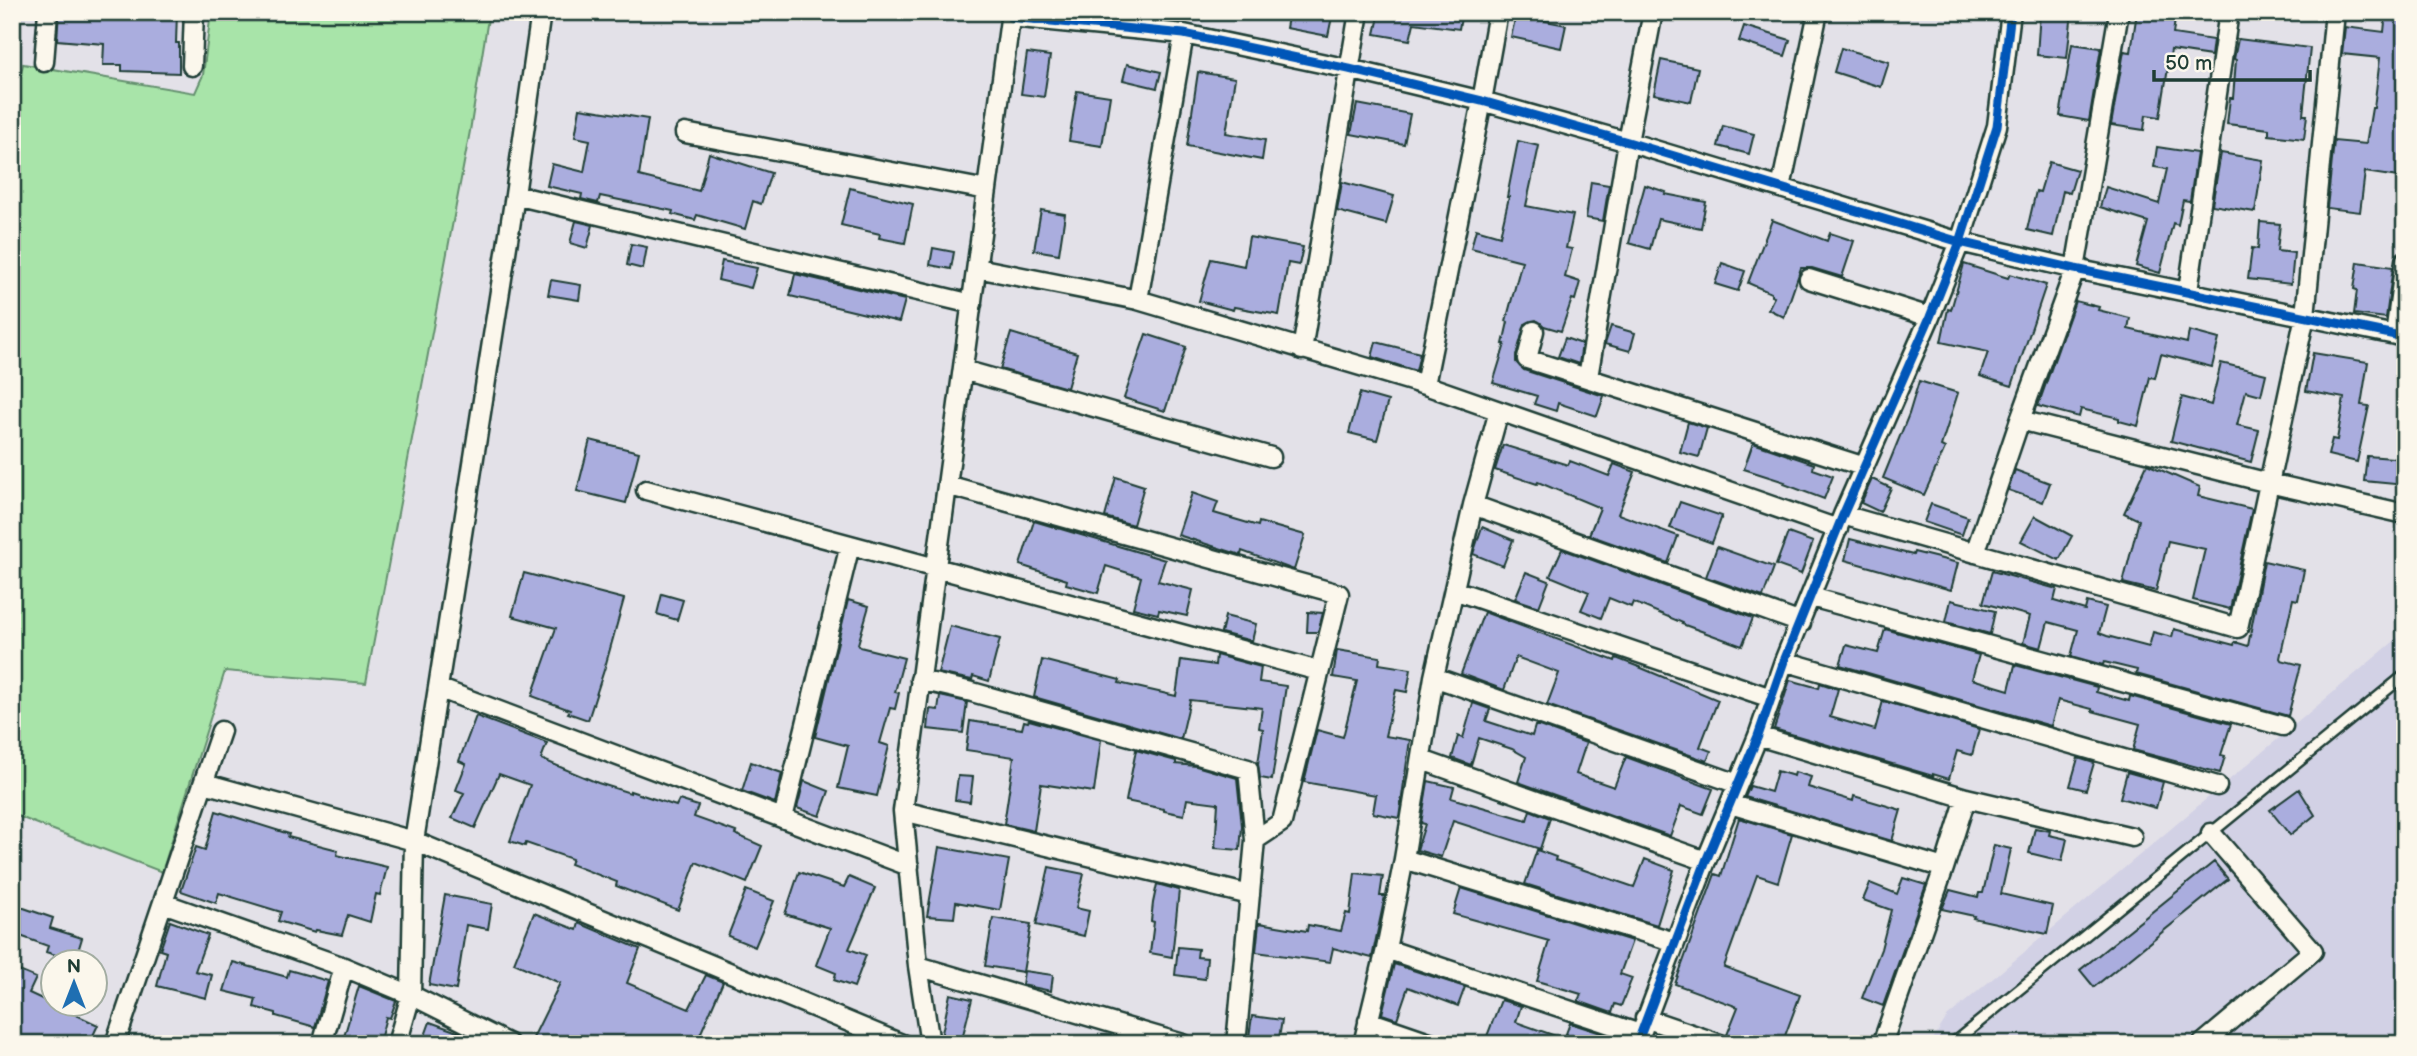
<svg xmlns="http://www.w3.org/2000/svg" width="2417" height="1056" font-family="'Balsamiq Sans',sans-serif">
<style>
.built{fill:#d2d1e5}
.green{fill:#a8e4a9;stroke:#64906e;stroke-width:2}
.building{fill:#aaadde;stroke:#1f3d34;stroke-width:2}
.lines{fill:none;stroke-linecap:round;stroke-linejoin:round}
.lane-casing{stroke:#1f3d34;stroke-width:14}
.street-casing{stroke:#1f3d34;stroke-width:23}
.lane{stroke:#fbf7ec;stroke-width:9}
.street{stroke:#fbf7ec;stroke-width:18}
.cycleway-casing{stroke:#fbf7ec;stroke-width:13}
.cycleway{stroke:#0057b8;stroke-width:9}
</style>
<rect width="100%" height="100%" fill="#e3e1e8"/>
<filter id="ink" filterUnits="userSpaceOnUse"><feTurbulence type="fractalNoise" baseFrequency=".0143" numOctaves="2"/><feDisplacementMap in="SourceGraphic" scale="14" xChannelSelector="R" yChannelSelector="G"/><feConvolveMatrix kernelMatrix="1 2 1 2 8 2 1 2 1" color-interpolation-filters="sRGB"/></filter>
<g filter="url(#ink)">
<!-- built -->
<path class="built" d="M2405,632V1044H1930L1947,1017Z"/>
<!-- green -->
<path class="green" d="M211,12H489L470,131L366,683L225,671L162,872L12,814V114L23,64L195,93L203,75Z"/>
<!-- building -->
<path class="building" d="M59,12H177L176,43H179V73L122,71V65H103L104,44L57,40Z
M1289,12H1333L1328,36L1286,28Z
M1380,12L1410,13L1462,12L1459,29L1414,23L1410,40L1375,34Z
M2040,12H2072L2067,58L2037,55Z
M2137,12H2176L2173,34L2213,40L2211,56L2171,50L2160,117L2146,115L2144,130L2111,125L2124,51L2131,52Z
M2386,12H2403L2400,36L2405,37V178L2365,172L2360,212L2327,208L2334,141L2366,144L2372,108H2374L2380,58L2342,54L2345,27L2384,32Z
M1516,15L1566,25L1561,48L1511,37Z
M1744,26L1790,40L1785,56L1739,41Z
M2238,39L2310,48L2303,115H2307L2304,139L2269,135V129L2227,124L2230,98H2233L2236,60L2234,59Z
M2072,44L2101,48L2089,121L2060,116Z
M1841,48L1889,62L1881,87L1834,72Z
M1027,53L1050,56L1044,97L1021,94Z
M1661,60L1698,68L1691,102L1654,94Z
M1127,64L1161,72L1157,88L1123,80Z
M1198,72L1235,78L1226,133L1265,140L1262,160L1187,146Z
M1077,91L1110,96L1102,146L1069,141Z
M1357,104L1410,114L1404,144L1351,134Z
M580,108L648,119L639,176L699,191L709,153L771,173L761,204L753,201L745,229L697,215L695,220L672,214L673,211L600,196L598,203L581,199L582,194L547,186L552,164L584,172L590,140L575,137Z
M1723,126L1754,134L1749,154L1718,146Z
M1518,141L1539,146L1526,206L1573,215L1566,248L1572,249L1565,277L1580,282L1575,300L1572,299L1561,331L1544,326L1536,320L1525,324L1516,356V362L1524,370L1604,396L1597,416L1558,403L1556,411L1534,404L1537,396L1493,383L1505,344H1503L1508,322L1506,321L1522,261L1471,248L1476,229L1500,236L1509,197H1507Z
M2157,147L2197,153L2190,201L2183,200L2178,225L2173,223L2160,273L2136,266L2148,222L2100,207L2106,187L2159,204L2167,169L2154,167Z
M2221,153L2263,160L2255,212L2212,205Z
M2049,162L2077,170L2070,193L2063,191L2053,236L2027,230L2036,191L2040,192Z
M1342,182L1394,196L1386,224L1337,211Z
M1591,182L1609,185L1603,221L1586,218Z
M1645,185L1666,192L1665,194L1706,202L1701,228L1658,219L1650,249L1629,243Z
M850,188L913,204L905,243L879,238L880,234L841,225Z
M1041,210L1065,214L1059,254L1034,250Z
M1772,220L1827,241L1830,233L1854,241L1842,277L1812,268H1801L1784,317L1768,309L1774,297L1771,296V293L1748,283Z
M576,221L593,225L587,248L570,243Z
M2260,222L2280,224L2277,251L2294,253L2291,284L2248,279L2252,248L2258,249Z
M1249,237L1303,247L1299,265L1288,263L1279,315L1234,307L1233,310L1199,301L1211,259L1244,266Z
M631,244L647,247L643,269L627,265Z
M933,248L954,252L951,269L930,265Z
M722,261L757,268L751,288L718,280Z
M2358,262L2393,267L2386,318L2354,314L2357,290L2354,289Z
M1722,263L1745,271L1738,291L1715,284Z
M1964,264L2008,278L2010,274L2046,285L2012,386L1980,376L1988,352L1941,342L1948,309L1951,310Z
M795,274L905,300L899,322L790,296Z
M551,280L581,285L579,300L548,295Z
M2075,301L2099,307L2098,310L2130,318L2128,329L2187,343L2189,331L2219,339L2212,367L2161,354L2155,378L2150,377L2138,426L2119,421V418L2081,409L2079,417L2038,406Z
M1611,326L1635,333L1630,351L1605,344Z
M1011,333L1077,353L1067,388L1000,369Z
M1146,334L1186,347L1165,411L1124,398Z
M1565,338L1582,344L1579,364L1558,357Z
M1376,342L1420,353L1416,371L1372,357Z
M2313,353L2368,362L2361,405L2369,406L2357,462L2328,455L2332,439L2337,440L2344,398L2306,391Z
M2221,363L2266,374L2261,395L2246,391L2237,425L2259,430L2251,462L2171,441L2182,397L2211,405Z
M1919,381L1958,393L1941,446L1945,448L1924,495L1883,478L1909,414Z
M1360,393L1388,401L1377,440L1349,433Z
M1688,422L1707,428L1699,457L1680,452Z
M590,440L639,452L626,503L577,491Z
M1753,443L1814,464L1813,469L1833,476L1824,499L1784,484L1785,482L1744,469Z
M1503,445L1568,465L1570,461L1609,476L1614,464L1635,472L1618,514L1678,536L1668,563L1589,535L1600,508L1538,482L1537,484L1495,470Z
M2367,456L2405,459V485L2364,481Z
M2147,464L2200,487L2198,496L2252,509L2230,609L2193,600L2205,549L2168,541L2156,591L2123,583L2139,520L2124,513Z
M2015,470L2050,483L2043,502L2008,490Z
M1116,477L1144,486L1133,525L1105,517Z
M1872,479L1891,488L1880,512L1861,503Z
M1192,493L1218,502L1214,513L1258,526L1259,522L1305,535L1294,570L1242,551L1241,555L1178,535Z
M1680,502L1722,516L1712,543L1670,528Z
M1931,504L1968,517L1962,535L1924,522Z
M2035,516L2072,536L2059,560L2021,541Z
M1034,521L1165,560L1158,581L1193,590L1187,616L1159,610L1158,614L1133,608L1141,577L1106,566L1098,593L1066,584L1067,580L1020,565Z
M1482,527L1513,540L1503,566L1473,554Z
M1788,533L1813,542L1801,574L1776,565Z
M1850,539L1913,555L1914,552L1958,563L1951,590L1845,560Z
M1717,547L1774,567L1763,597L1706,577Z
M1562,549L1753,618L1742,646L1682,624L1683,623L1633,602L1631,607L1609,598L1601,618L1581,610L1589,592L1550,576Z
M2264,561L2304,570L2298,600L2293,599L2280,658L2281,660L2301,665L2288,716L2136,674L2137,670L2104,662L2103,665L2071,656L2078,630L2048,622L2041,648L2023,643L2030,616L1983,603L1992,571L2057,589L2054,601L2085,610L2087,602L2106,607L2099,633L2107,636L2149,647L2153,632L2172,637L2174,629L2234,645L2235,642L2248,646Z
M1526,572L1549,581L1539,607L1515,599Z
M524,573L624,599L605,667L588,720L568,713L570,710L532,696L556,628L512,616Z
M662,594L683,600L677,620L657,614Z
M848,600L869,606L858,644L860,647L904,658L895,692L899,693L895,709L890,708L880,743L889,746L877,796L838,788L848,746L815,737Z
M1951,600L1995,611L1990,634L1946,622Z
M1308,612L1323,613L1318,632H1307Z
M1484,612L1615,661L1616,658L1639,667L1718,700L1700,747L1711,751L1707,761L1547,705L1559,673L1516,657L1504,690L1461,674Z
M1225,616L1256,624L1252,641L1221,633Z
M950,626L1000,639L989,681L973,676L972,680L938,673Z
M1885,629L1979,655L1972,679L2009,690L2015,665L2097,687L2096,692L2129,701L2130,696L2231,724L2221,755L2225,756L2220,773L2133,750L2140,724L2092,711V709L2058,700L2051,726L1840,665L1846,645L1878,653Z
M1337,650L1380,657L1379,664L1411,669L1407,692L1396,690L1385,736L1410,740L1399,818L1373,813L1376,795L1304,782L1317,730L1343,737L1357,681L1333,677Z
M1216,655L1261,667L1259,682L1286,686L1272,780L1260,778L1258,764L1263,729L1259,728L1262,708L1190,700L1181,739L1034,697L1042,660L1120,680L1119,683L1176,696L1181,660L1215,665Z
M1790,680L1819,688L1820,683L1838,689L1830,717L1875,730L1883,701L1979,729L1972,755L1957,751L1949,779L1933,774V776L1774,729Z
M940,696L967,702L963,733L928,729L930,709L938,710Z
M1473,703L1490,709L1486,721L1532,736L1535,726H1539L1586,743L1576,774L1614,787L1626,757L1713,789L1703,814L1681,806L1670,836L1518,782L1526,757L1512,749L1479,738L1471,765L1452,758L1458,736L1463,738Z
M476,716L547,743L541,759L598,783L630,793V791L676,806L679,800L698,806L694,817L736,832L735,834L762,846L747,883L696,862L678,910L616,886L617,882L570,864L572,859L526,843L525,846L510,841L530,785L499,774L475,828L452,818L464,793L456,790L466,764L459,761Z
M1029,720L1101,740L1094,792L1041,784L1034,831L1004,824L1014,757L966,750L970,721L1022,729L1024,721L1028,722Z
M1136,750L1176,761V764L1196,766L1237,778L1242,826L1240,850L1215,848L1218,803L1187,799L1184,815L1164,811V809L1126,801Z
M2078,758L2094,763L2086,790L2070,786Z
M751,762L782,773L775,803L742,791Z
M1777,771L1794,776L1795,772L1811,777L1808,787L1853,801L1854,796L1901,810L1892,841L1745,797L1750,786L1771,792Z
M2127,772L2163,782L2156,808L2120,798Z
M958,776L973,777L970,802L955,800Z
M804,781L829,791L820,816L797,808Z
M1428,781L1454,787L1451,798L1527,820L1530,810L1550,818L1540,849L1453,821L1441,857L1417,850L1425,824L1421,823Z
M2299,789L2315,815L2290,835L2270,810Z
M216,811L289,834L288,837L338,850L337,855L387,867L380,895L376,894L370,922L348,915L342,935L316,930L315,932L278,921L281,912L219,893L216,903L181,891L196,847L205,850Z
M1739,818L1792,834L1778,882L1757,875L1724,967L1800,995L1782,1044H1731L1727,1035L1738,1007L1675,984L1715,874L1721,876Z
M2035,828L2050,831L2049,835L2067,839L2062,861L2029,853Z
M1994,845L2011,849L2001,894L2053,906L2047,934L1973,918L1974,916L1942,909L1950,890L1978,897L1979,893H1983Z
M939,847L1009,860L1000,910L956,902L954,918L927,916Z
M1537,850L1556,857L1555,860L1634,887L1645,859L1674,870L1657,925L1525,884Z
M2214,862L2228,879L2094,987L2080,970Z
M1049,867L1084,874L1076,908L1089,911L1084,936L1036,925Z
M799,872L844,887L849,877L875,888L849,949L866,955L854,987L834,980L836,973L816,965L830,928L785,914Z
M1355,873L1383,876L1380,896H1385L1372,958L1333,948L1330,962L1256,952L1259,923L1307,931L1308,925L1341,931L1346,913L1350,914Z
M1903,878L1926,885L1883,1006L1862,998L1881,949L1891,910L1863,900L1870,883L1897,894Z
M1157,884L1179,890L1172,957L1150,953L1154,922L1151,921L1153,903Z
M1461,888L1632,941L1620,974L1632,978L1621,1006L1615,1004L1612,1013L1578,1001L1581,994L1537,981L1549,941L1453,914Z
M746,890L774,901L755,947L728,936Z
M445,895L492,904L488,929L466,925L456,990L429,985Z
M12,904L53,918L50,928L82,938L75,961L46,952L48,946L12,933Z
M534,913L577,930L579,923L640,949L627,983L689,1009L706,975L723,982L696,1044H530L560,983L514,963Z
M993,918L1031,924L1023,972L985,966Z
M170,921L208,935L195,971L212,975L206,998L157,986L166,952L160,950Z
M1178,947L1198,949L1197,957L1207,958L1205,979L1175,975Z
M233,962L287,977L289,970L328,981L315,1027L276,1016V1013L254,1007L256,999L224,991Z
M1394,964L1465,987L1458,1006L1408,987L1397,1019L1382,1014Z
M12,968L36,978L29,993L98,1025L89,1044H12Z
M1024,971L1053,975L1051,991L1022,985Z
M359,986L396,1001L390,1018L386,1017L379,1044H356L343,1040Z
M950,994L972,999L961,1043L941,1038Z
M1501,1000L1521,1006L1516,1022L1564,1039L1570,1023L1604,1034L1601,1044H1484Z
M1252,1016L1282,1020L1278,1044H1248Z
M430,1022L466,1035L483,1044H422Z"/>
<g class="lines">
<!-- lane casing -->
<g class="lane-casing">
<path id="lane" d="M1952,1044L2405,675"/>
</g>
<!-- street casing -->
<g class="street-casing">
<path id="street" d="M1010,17L1184,34L1349,69L1482,101L1628,142L1960,242L2075,269L2405,337
M44,62L48,12
M192,66L194,12
M685,133L987,190
M1781,188L1818,12
M515,195L972,304
M977,268L1138,300L1425,385L1838,529
M1809,279L1930,317
M2188,291L2229,12
M1138,300L1184,34
M1534,331L1527,359L1862,466
M2395,335L2405,261
M1302,350L1359,12
M963,370L1271,457
M1588,377L1628,142L1653,12
M1425,385L1482,101L1498,12
M2020,420L2269,483L2405,514
M947,485L1339,594L1282,822L1255,840
M646,490L1319,671
M1473,505L1801,623
M1843,515L2238,628L2305,316L2335,12
M1975,553L2020,420L2075,269L2119,12
M1454,590L1771,698
M1811,597L2283,726
M1784,661L2217,786
M1434,677L1738,784
M920,680L972,692L1248,769L1255,840L1236,1044
M438,688L909,866
M1758,736L1966,798L2132,837
M1422,760L1706,861
M204,783L414,841L902,1044
M1730,804L1944,868
M903,811L1250,895
M783,818L850,545
M1404,859L1675,942
M163,903L344,967L411,995L509,1044
M1386,949L1640,1034
M918,966L1183,1044
M1645,1018L1720,1044
M1368,1021L1435,1044
M115,1044L221,731
M322,1044L344,967
M397,1044L411,995L414,841L515,195L541,12
M930,1044L918,966L903,811L1011,12
M1363,1044L1386,949L1404,859L1434,677L1473,505L1499,411
M1637,1044L1706,861L1758,736L1784,661L1843,515L1930,317L1960,242L1997,126L2011,12
M1882,1044L1944,868L1966,798
M2202,1044L2313,951L2211,833"/>
</g>
<!-- lane -->
<use href="#lane" class="lane"/>
<!-- street -->
<use href="#street" class="street"/>
<!-- cycleway casing -->
<g class="cycleway-casing">
<path id="cycleway" d="M1010,17L1184,34L1349,69L1482,101L1628,142L1960,242L2075,269L2405,337
M1637,1044L1706,861L1758,736L1784,661L1843,515L1930,317L1960,242L1997,126L2011,12"/>
</g>
<!-- cycleway -->
<use href="#cycleway" class="cycleway"/>
</g>
</g>
<!-- margin -->
<rect width="2417" height="1056" fill="none" stroke="#fbf7ec" stroke-width="42"/>
<rect x="21" y="21" width="2375" height="1014" fill="none" stroke="#1f3d34" stroke-width="2.5" filter="url(#ink)"/>
<!-- north arrow -->
<g transform="translate(74 983)"><circle r="33" fill="#fbf7ec" stroke="#a3ada2" stroke-width="2"/>
<path d="M0-5L12 26L0 18L-12 26Z" fill="#1f6fb2"/>
<text y="-10" font-size="19" font-weight="bold" text-anchor="middle" fill="#1f3d34">N</text>
</g>
<!-- scale -->
<path d="M2154 70v10h156v-10" fill="none" stroke="#1f3d34" stroke-width="3.5"/>
<text x="2165" y="70" font-size="21" fill="#1f3d34" stroke="#fbf7ec" stroke-width="5" paint-order="stroke">50 m</text>
</svg>
